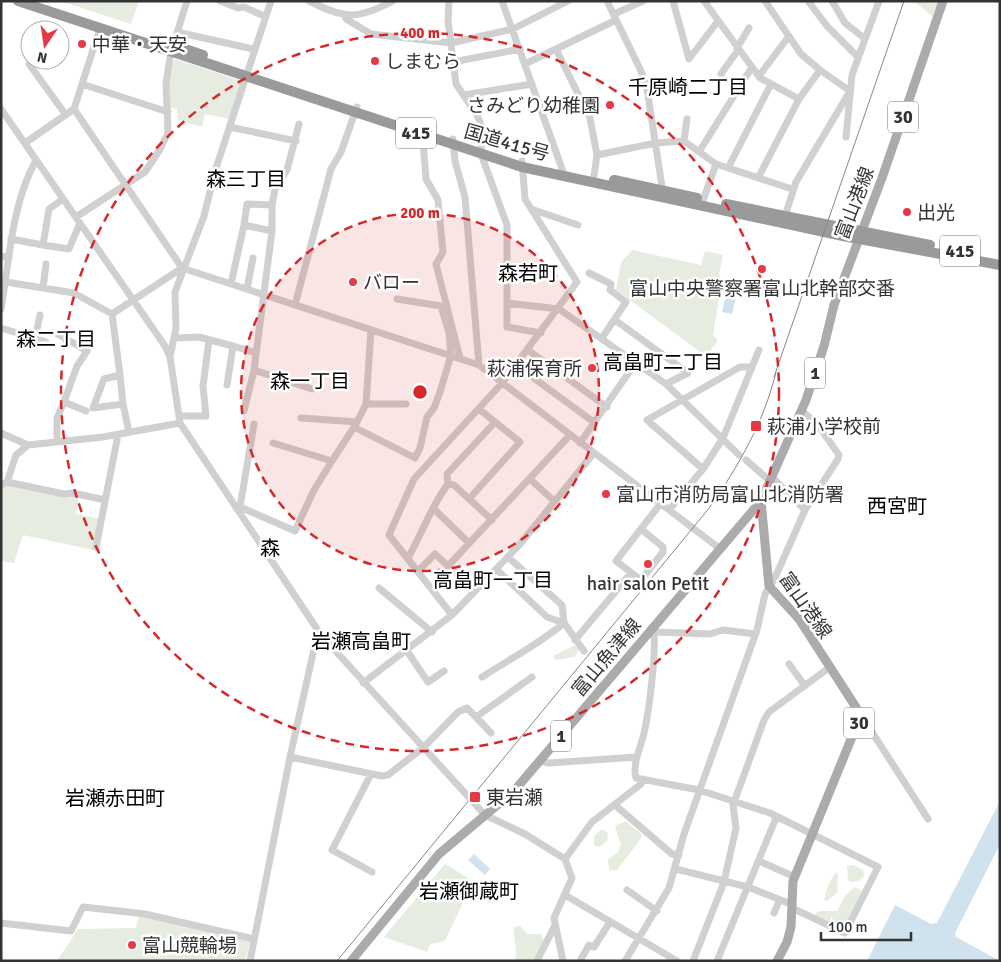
<svg xmlns="http://www.w3.org/2000/svg" width="1001" height="962" font-family="Signika,'Noto Sans JP',sans-serif">
<style>
.green{fill:#e6ecdf}
.water{fill:#cfe2ee}
.lines{fill:none;stroke-linecap:round;stroke-linejoin:round}
.minor{stroke:#d0d0d0;stroke-width:7}
.major{stroke:#ababab;stroke-width:9}
.highway{stroke:#9a9a9a;stroke-width:10}
.tram{stroke:#888;stroke-width:1}
.ring{fill:none;stroke:#d62828;stroke-width:2.5;stroke-dasharray:9 6}
.poi-dot{fill:#e63946;stroke:#fff;stroke-width:2}
.labels{text-anchor:middle;stroke-width:5;stroke-linejoin:round;paint-order:stroke}
.shield{fill:#fff;stroke:#707070;stroke-width:1}
.shield-label{font-size:18px;font-weight:bold;fill:#333}
.poi-label{font-size:19px;fill:#333;stroke:#fff;text-anchor:start}
.street-label{font-size:19px;fill:#333;stroke:#fff}
.neighbourhood-label{font-size:20px;fill:#000;stroke:#fff}
.centre{fill:#d62828;stroke:#fff;stroke-width:2.5}
.ring-label{font-size:15px;text-anchor:middle;font-weight:bold;fill:#d62828;stroke:#fff;stroke-width:5;stroke-linejoin:round;paint-order:stroke}
</style>
<rect width="100%" height="100%" fill="#fff"/>
<!-- green -->
<path class="green" d="M60,1H139L131,24Z
M914,1H938L933,17Z
M175,59L241,81L230,119L205,114L202,127L178,120L177,109L170,108C168,94 169,72 175,59Z
M632,250L701,265L705,251L723,255L719,274L722,281L713,335L718,340L706,356L616,290L621,262Z
M8,483L79,496L76,514L100,519L94,550L23,535L14,563L1,561V498L3,488Z
M575,645L579,650L574,657L555,660L553,656Z
M626,821L642,835L640,840L617,870H609L608,859L618,852L621,845L615,826Z
M602,829L608,833L607,841L599,847L594,845V836Z
M445,864L473,881L445,941L430,944L427,952L384,937Z
M853,865L863,870L864,875L859,881L851,882L848,879L847,866Z
M836,872L838,875L837,893L827,901L824,900C827,889 829,881 836,872Z
M854,887L861,890L862,896L844,927L816,916V913L819,911H837L845,896Z
M139,915L250,941L245,961H57L78,929L136,928Z
M520,926L528,934H541C547,944 539,952 535,961H515C518,949 513,939 514,927Z"/>
<!-- water -->
<path class="water" d="M727,291L737,293L732,314L722,312Z
M1000,801V844L955,933L956,937L1000,961H867L895,905L931,924L937,923Z
M474,854L490,869L485,875L468,860Z"/>
<g class="lines">
<!-- minor -->
<path class="minor" d="M220,1L238,8L244,7L264,16
M309,1C345,19 357,20 393,1
M449,1L448,21L456,84L477,115L482,127L481,154L507,225V327L541,333
M502,1L565,177
M607,1L641,71L647,89L663,193
M673,1L689,59L718,21
M704,1L760,78L799,99L820,70L850,91
M765,1L801,54L820,70
M808,1L827,26L858,57
M832,1L845,23L864,38
M614,14L643,1
M345,16L346,19L371,34L451,43L513,29L568,1
M177,32L253,49
M737,48L749,28
M453,62L520,49
M29,64L66,115
M525,64L556,49
M721,74L738,50
M759,76L789,36
M82,84L168,112
M464,95L532,84
M580,98L590,118L597,155L656,143L684,141L687,119
M566,104L580,98L556,49L616,20
M1,109L165,346L170,357L180,423L321,635L485,815L525,834L565,859L572,878L554,918L563,961
M74,109L182,268L479,365L719,548
M230,127L296,141
M422,128L426,179L438,200L443,252L436,264L460,358
M846,137L852,75L879,1
M453,139L455,161L465,197L479,365
M684,141L716,164
M25,143L74,109L100,28
M699,152L752,67
M728,168L771,84
M758,178L799,99
M593,183L597,155
M63,199L49,209L43,245L69,249L80,223
M272,205L275,189L287,170L299,124
M701,206L716,164L792,189
M531,209L578,225
M76,217L145,172L159,151L168,133L166,83L171,52L187,1
M784,219L796,182L850,91
M244,225L247,204L272,205V231
M11,239L43,245
M1,256L9,258
M507,271L531,269
M589,273L611,284L610,290L626,302L602,338
M6,282L74,293L112,314L182,268
M231,284L244,225L272,231L254,370
M43,288L46,264
M247,289L253,258
M507,303L559,309L666,384L739,455
M295,305L331,169L341,152L357,107
M1,309C10,258 11,206 36,160
M112,314L120,375
M615,320L688,373L666,384
M1,328L46,342
M371,330L366,404H406
M56,333L87,351L77,366L64,402
M174,338L199,337L233,346L227,385
M35,339L40,315
M233,346L256,353
M528,350L607,407
M170,357L176,328L175,292L204,216L215,171L271,1
M516,365L595,423
M123,404L120,375L104,379L93,408L123,404L129,432
M244,411L254,370L312,389
M179,416H206L203,386L209,340
M301,418L357,422L366,404
M357,422L354,427L415,458L420,448L427,417L434,408L440,392L451,355L449,333L441,306L397,299
M1,433L28,445
M57,442V418L64,402L86,411
M273,443L332,461L354,427
M580,443L636,362
M746,460L770,481
M703,469L647,420L740,367H751
M772,477L805,510
M530,479L554,501
M7,482L64,494L73,493L105,500
M448,484L447,474L495,422
M1,485L7,482L16,455L28,445L103,437L180,423
M469,499L520,442L479,409
M240,507L254,424
M237,508L240,507L295,531L314,490L332,461
M433,508L469,543
M669,510L703,469L723,438L759,350
M641,529L663,547V552L641,580L616,561L661,503
M96,547L118,435
M408,558C422,534 431,506 448,484L454,485L492,520
M448,566L570,435
M496,569L547,617L564,623L584,651
M418,571L435,554L475,591
M379,588L432,632
M452,615L389,535L414,479L503,382L577,282L525,199L522,161
M652,627C659,640 648,716 644,733C641,747 632,764 636,778L699,790L770,813L878,867L845,933L792,908
M655,632L710,634L723,630L755,634
M575,640L631,573
M407,651L428,682L444,671
M789,664L805,686
M482,677C510,659 539,644 564,623L562,605L508,557
M363,683L452,615L521,543L593,454
M861,715L928,819
M476,717L491,733
M290,757L382,776L388,775L424,747L458,712L467,708L476,717L532,677
M540,761L549,763L637,757
M371,774L332,850L372,872
M615,805L672,854L679,855
M565,859L592,822L641,784V780
M759,861L795,877
M676,869L748,887L793,905
M627,890L657,911
M565,895L677,961
M774,913L779,901
M1,923L71,931L83,907L145,914L254,939
M250,961L290,757L316,640L321,635
M537,961L555,925
M580,961L589,945L594,947L610,922
M625,961L669,888L684,834L757,630L765,594L774,580L805,510L838,459L839,455L818,425L802,411
M693,961L724,882L736,828L733,805L764,720L769,712L830,667
M717,961L776,818"/>
<!-- major -->
<path class="major" d="M351,961L439,854L514,791L761,501
M777,961L787,942L791,927L793,881L861,715L799,619L769,586L761,501L806,400L824,346L834,305L882,178L943,1"/>
<!-- highway -->
<path class="highway" d="M18,1L522,167L843,236L1000,265
M158,40L203,55
M614,180L697,198
M726,204L930,245"/>
<!-- tram -->
<path class="tram" d="M774,377L904,1
M337,961L710,507C739,465 764,422 776,372"/>
</g>
<!-- distance rings -->
<circle cx="420" cy="392" r="179" fill="#d62828" fill-opacity=".12"/>
<g class="ring">
<circle cx="420" cy="392" r="179"/>
<circle cx="420" cy="392" r="359"/>
</g>
<!-- markers -->
<g class="poi-dot">
<circle cx="82" cy="44" r="5"/>
<circle cx="375" cy="61" r="5"/>
<circle cx="610" cy="105" r="5"/>
<circle cx="907" cy="212" r="5"/>
<circle cx="762" cy="269" r="5"/>
<circle cx="353" cy="282" r="5"/>
<circle cx="592" cy="368" r="5"/>
<rect x="750" y="420" width="12" height="12" rx="2.5"/>
<circle cx="606" cy="494" r="5"/>
<circle cx="648" cy="564" r="5"/>
<rect x="469" y="791" width="12" height="12" rx="2.5"/>
<circle cx="132" cy="945" r="5"/>
</g>
<g class="labels">
<!-- shield labels -->
<g class="shield">
<rect x="888" y="101.5" width="30" height="31" rx="4"/>
<rect x="396" y="117.5" width="40" height="31" rx="4"/>
<rect x="940" y="235.5" width="40" height="31" rx="4"/>
<rect x="805" y="357.5" width="20" height="31" rx="4"/>
<rect x="844" y="707.5" width="30" height="31" rx="4"/>
<rect x="551" y="720.5" width="20" height="31" rx="4"/>
</g>
<g class="shield-label">
<text x="903" y="123">30</text>
<text x="416" y="139">415</text>
<text x="960" y="257">415</text>
<text x="815" y="379">1</text>
<text x="859" y="729">30</text>
<text x="561" y="742">1</text>
</g>
<!-- poi labels -->
<g class="poi-label">
<text x="92" y="51">中華・天安</text>
<text x="385" y="68">しまむら</text>
<text x="600" y="112" text-anchor="end">さみどり幼稚園</text>
<text x="917" y="219">出光</text>
<text x="363" y="289">バロー</text>
<text x="762" y="295" text-anchor="middle">富山中央警察署富山北幹部交番</text>
<text x="582" y="375" text-anchor="end">萩浦保育所</text>
<text x="767" y="433">萩浦小学校前</text>
<text x="616" y="501">富山市消防局富山北消防署</text>
<text x="648" y="590" text-anchor="middle">hair salon Petit</text>
<text x="486" y="804">東岩瀬</text>
<text x="142" y="952">富山競輪場</text>
</g>
<!-- street labels -->
<g class="street-label">
<text transform="translate(507 142) rotate(16)" y="7">国道415号</text>
<text transform="translate(854 203) rotate(-69)" y="7">富山港線</text>
<text transform="translate(806 605) rotate(55)" y="7">富山港線</text>
<text transform="translate(606 657) rotate(-50)" y="7">富山魚津線</text>
</g>
<!-- neighbourhood labels -->
<g class="neighbourhood-label">
<text x="688" y="94">千原崎二丁目</text>
<text x="246" y="186">森三丁目</text>
<text x="528" y="280">森若町</text>
<text x="56" y="346">森二丁目</text>
<text x="663" y="369">高畠町二丁目</text>
<text x="310" y="388">森一丁目</text>
<text x="897" y="513">西宮町</text>
<text x="270" y="555">森</text>
<text x="493" y="587">高畠町一丁目</text>
<text x="361" y="648">岩瀬高畠町</text>
<text x="115" y="805">岩瀬赤田町</text>
<text x="469" y="898">岩瀬御蔵町</text>
</g>
</g>
<circle cx="420" cy="392" r="8" class="centre"/>
<g class="ring-label">
<text x="420" y="38">400 m</text>
<text x="420" y="218">200 m</text>
</g>
<!-- border -->
<rect width="1001" height="962" fill="none" stroke="#333333" stroke-width="5"/>
<!-- north arrow -->
<g transform="translate(45 45) rotate(193)"><circle r="24" fill="#ffffff" stroke="#adadad"/>
<path d="M0-4L9 19L0 12L-9 19Z" fill="#e63946"/>
<text y="-8" font-size="14" font-weight="bold" text-anchor="middle" fill="#333333">N</text>
</g>
<!-- scale -->
<path d="M821 932v8h90v-8" fill="none" stroke="#333333" stroke-width="2.5"/>
<text x="828" y="932" font-size="15" fill="#333333" stroke="#ffffff" stroke-width="4" paint-order="stroke">100 m</text>
</svg>
